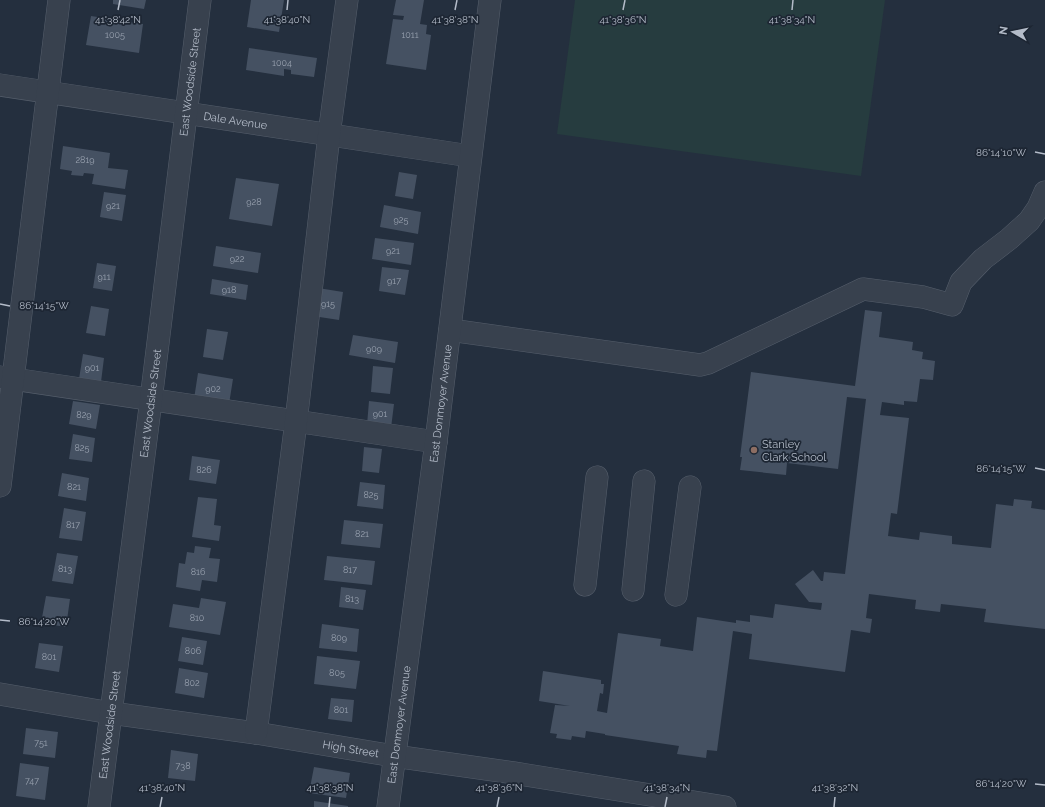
<svg xmlns="http://www.w3.org/2000/svg" width="1045" height="807" font-family="Raleway,sans-serif">
<style>
.green{fill:#263c3f}
.building{fill:#455162}
.lines{fill:none;stroke-linecap:round;stroke-linejoin:round}
.minor-casing{stroke:#565f6c;stroke-width:23}
.minor{stroke:#38414e;stroke-width:22}
.ticks{fill:none;stroke:#b4bcc9;stroke-width:1.5}
.education-dot{fill:#8d6e63;stroke:#1d2633;stroke-width:1.5}
.labels{text-anchor:middle;stroke-width:3.5;stroke-linejoin:round;paint-order:stroke}
.number-label{font-size:9px;fill:#98a1af}
.street-label{font-size:11px;fill:#b4bcc9;stroke:#1d2633}
.poi-label{font-size:11px;fill:#b4bcc9;stroke:#1d2633;text-anchor:start}
.ticks-label{font-size:10px;text-anchor:middle;fill:#b4bcc9;stroke:#1d2633;stroke-width:3.5;stroke-linejoin:round;paint-order:stroke}
</style>
<rect width="100%" height="100%" fill="#242f3e"/>
<!-- green -->
<path class="green" d="M575,0H885L861,176L557,134Z"/>
<!-- building -->
<path class="building" d="M113,0H146L144,9L113,4Z
M251,0H284L279,32L247,27Z
M396,0H424L420,24L427,25L426,34L431,35L426,70L386,64L393,19L403,20L404,16L393,15Z
M91,16L143,24L139,53L86,45Z
M249,48L317,58L314,77L291,74V70L284,69V76L246,70Z
M63,146L110,153L108,168L128,170L125,189L92,184L94,174L84,173L83,176L71,175L72,171L60,169Z
M399,172L417,175L413,199L395,196Z
M236,178L279,184L272,226L229,219Z
M104,192L126,195L122,221L100,217Z
M384,205L421,212L418,234L380,227Z
M375,238L414,243L411,265L372,259Z
M216,246L261,253L258,273L213,266Z
M97,263L116,266L112,291L93,288Z
M382,267L409,270L405,295L379,291Z
M212,279L248,285L246,300L210,294Z
M318,288L343,292L339,320L313,316Z
M91,306L109,309L105,336L86,333Z
M865,310L882,312L879,337L913,342L912,350L923,352L922,359L935,361L933,380L920,379L917,402L904,401V405L882,402L880,415L909,418L897,514L891,513L888,536L919,540L920,532L952,536V544L991,548L996,504L1013,506L1014,499L1032,501L1031,508L1045,510V629L984,622L986,609L941,604L940,612L915,609L916,600L869,594L866,618L872,619L870,633L851,630L845,672L749,659L752,634L733,631L717,751L707,750L706,758L677,754L679,746L605,735V734L586,731L585,738L572,736L571,740L556,738L557,734L550,733L555,705L570,706L539,701L543,671L601,680V684H604L603,694L600,693L597,711L607,713L618,633L661,639L660,646L693,651L697,617L736,623V620L750,622V615L773,618L775,604L821,610L822,603L809,602L795,584L813,570L821,581H823L824,572L845,574L866,399L847,397L838,469L787,463L786,475L740,470L742,457H740L751,372L855,386Z
M207,329L228,332L223,360L203,357Z
M353,335L398,342L395,363L349,355Z
M83,354L104,358L101,382L79,379Z
M373,366L393,368L390,394L371,392Z
M198,373L233,379L229,404L194,399Z
M73,401L100,405L96,429L69,424Z
M369,401L394,404L391,428L367,425Z
M73,434L95,438L92,462L69,459Z
M364,447L382,449L379,473L362,471Z
M192,456L220,460L216,484L189,480Z
M62,473L89,478L86,501L58,496Z
M360,482L385,485L383,509L357,506Z
M198,497L217,499L214,525L221,526L219,541L192,537Z
M64,508L86,512L82,541L59,538Z
M344,520L383,524L380,548L341,544Z
M195,546L211,548L209,558L220,559L217,582L202,580L200,591L176,587L179,563L185,564L187,552L194,553Z
M57,553L78,556L73,584L52,581Z
M327,556L375,561L372,585L324,580Z
M341,587L366,590L363,610L339,607Z
M46,596L70,599L66,627L41,623Z
M201,598L226,602L220,635L169,627L173,604L199,608Z
M322,624L359,629L357,652L319,648Z
M182,637L207,641L203,665L178,661Z
M39,643L63,646L59,672L35,668Z
M317,656L360,661L356,689L314,684Z
M179,668L208,673L204,698L175,693Z
M331,698L354,700L352,722L328,719Z
M26,728L58,732L55,758L23,754Z
M171,750L198,754L195,781L168,778Z
M20,763L49,767L45,800L16,796Z
M314,767L350,773L346,798L309,793Z
M314,801L348,806V807H314Z"/>
<g class="lines">
<!-- minor casing -->
<g class="minor-casing">
<g id="minor">
<path id="s1" d="M0,85L470,156"/>
<path d="M450,330L700,365L708,363L863,289L923,297L952,305L961,282L983,259L1009,239L1029,221L1038,208L1045,192"/>
<path d="M0,377L436,442"/>
<path d="M0,486L59,0"/>
<path d="M585,585L597,477"/>
<path d="M633,590L644,481"/>
<path d="M676,595L690,487"/>
<path id="s2" d="M0,694L111,713L256,733L394,756L514,773L725,807"/>
<path d="M256,733L296,422L329,135L347,0"/>
<path id="s3" d="M99,807L151,400L200,0"/>
<path id="s4" d="M388,807L436,442L490,0"/>
</g>
</g>
<!-- minor -->
<use href="#minor" class="minor"/>
</g>
<!-- ticks -->
<path class="ticks" d="M118,10L120,0M287,10L288,0M455,10L457,0M623,10L625,0M792,10L793,0M1035,152L1045,154M0,304L10,306M1035,468L1045,470M0,620L10,621M1035,784L1045,785M160,807L162,797M329,807L330,797M497,807L499,797M665,807L667,797M834,807L835,797"/>
<!-- markers -->
<circle class="education-dot" cx="754" cy="450" r="4"/>
<g class="labels">
<!-- number labels -->
<g class="number-label">
<text x="115" y="38">1005</text>
<text x="410" y="38">1011</text>
<text x="282" y="66">1004</text>
<text x="85" y="163">2819</text>
<text x="254" y="205">928</text>
<text x="113" y="209">921</text>
<text x="401" y="223">925</text>
<text x="393" y="254">921</text>
<text x="237" y="262">922</text>
<text x="104" y="280">911</text>
<text x="394" y="284">917</text>
<text x="229" y="293">918</text>
<text x="328" y="307">915</text>
<text x="374" y="352">909</text>
<text x="92" y="371">901</text>
<text x="213" y="392">902</text>
<text x="380" y="417">901</text>
<text x="84" y="418">829</text>
<text x="82" y="451">825</text>
<text x="204" y="473">826</text>
<text x="74" y="490">821</text>
<text x="371" y="498">825</text>
<text x="73" y="528">817</text>
<text x="362" y="537">821</text>
<text x="65" y="572">813</text>
<text x="350" y="573">817</text>
<text x="198" y="575">816</text>
<text x="352" y="602">813</text>
<text x="197" y="621">810</text>
<text x="339" y="641">809</text>
<text x="193" y="654">806</text>
<text x="49" y="660">801</text>
<text x="337" y="676">805</text>
<text x="192" y="686">802</text>
<text x="341" y="713">801</text>
<text x="41" y="746">751</text>
<text x="183" y="769">738</text>
<text x="32" y="784">747</text>
</g>
<!-- street labels -->
<g class="street-label">
<text dy="4" stroke="none"><textPath href="#s3" startOffset="731">East Woodside Street</textPath></text>
<text dy="4" stroke="none"><textPath href="#s1" startOffset="238">Dale Avenue</textPath></text>
<text dy="4" stroke="none"><textPath href="#s3" startOffset="407">East Woodside Street</textPath></text>
<text dy="4" stroke="none"><textPath href="#s4" startOffset="407">East Donmoyer Avenue</textPath></text>
<text dy="4" stroke="none"><textPath href="#s3" startOffset="83">East Woodside Street</textPath></text>
<text dy="4" stroke="none"><textPath href="#s4" startOffset="83">East Donmoyer Avenue</textPath></text>
<text dy="4" stroke="none"><textPath href="#s2" startOffset="355">High Street</textPath></text>
</g>
<!-- poi labels -->
<g class="poi-label">
<text x="762" y="448">Stanley<tspan x="762" dy="13">Clark School</tspan></text>
</g>
</g>
<g class="ticks-label">
<text x="118" y="23">41°38'42"N</text>
<text x="287" y="23">41°38'40"N</text>
<text x="455" y="23">41°38'38"N</text>
<text x="623" y="23">41°38'36"N</text>
<text x="792" y="23">41°38'34"N</text>
<text x="1001" y="156">86°14'10"W</text>
<text x="44" y="309">86°14'15"W</text>
<text x="1001" y="472">86°14'15"W</text>
<text x="44" y="625">86°14'20"W</text>
<text x="1001" y="787">86°14'20"W</text>
<text x="162" y="791">41°38'40"N</text>
<text x="330" y="791">41°38'38"N</text>
<text x="499" y="791">41°38'36"N</text>
<text x="667" y="791">41°38'34"N</text>
<text x="835" y="791">41°38'32"N</text>
</g>
<!-- north arrow -->
<g transform="translate(1013 32) rotate(279)" stroke="#1d2633" stroke-width="3" paint-order="stroke">
<path d="M0-3L7 15L0 10L-7 15Z" fill="#b4bcc9"/>
<text y="-6" font-size="11" font-weight="bold" text-anchor="middle" fill="#b4bcc9">N</text>
</g>
</svg>
